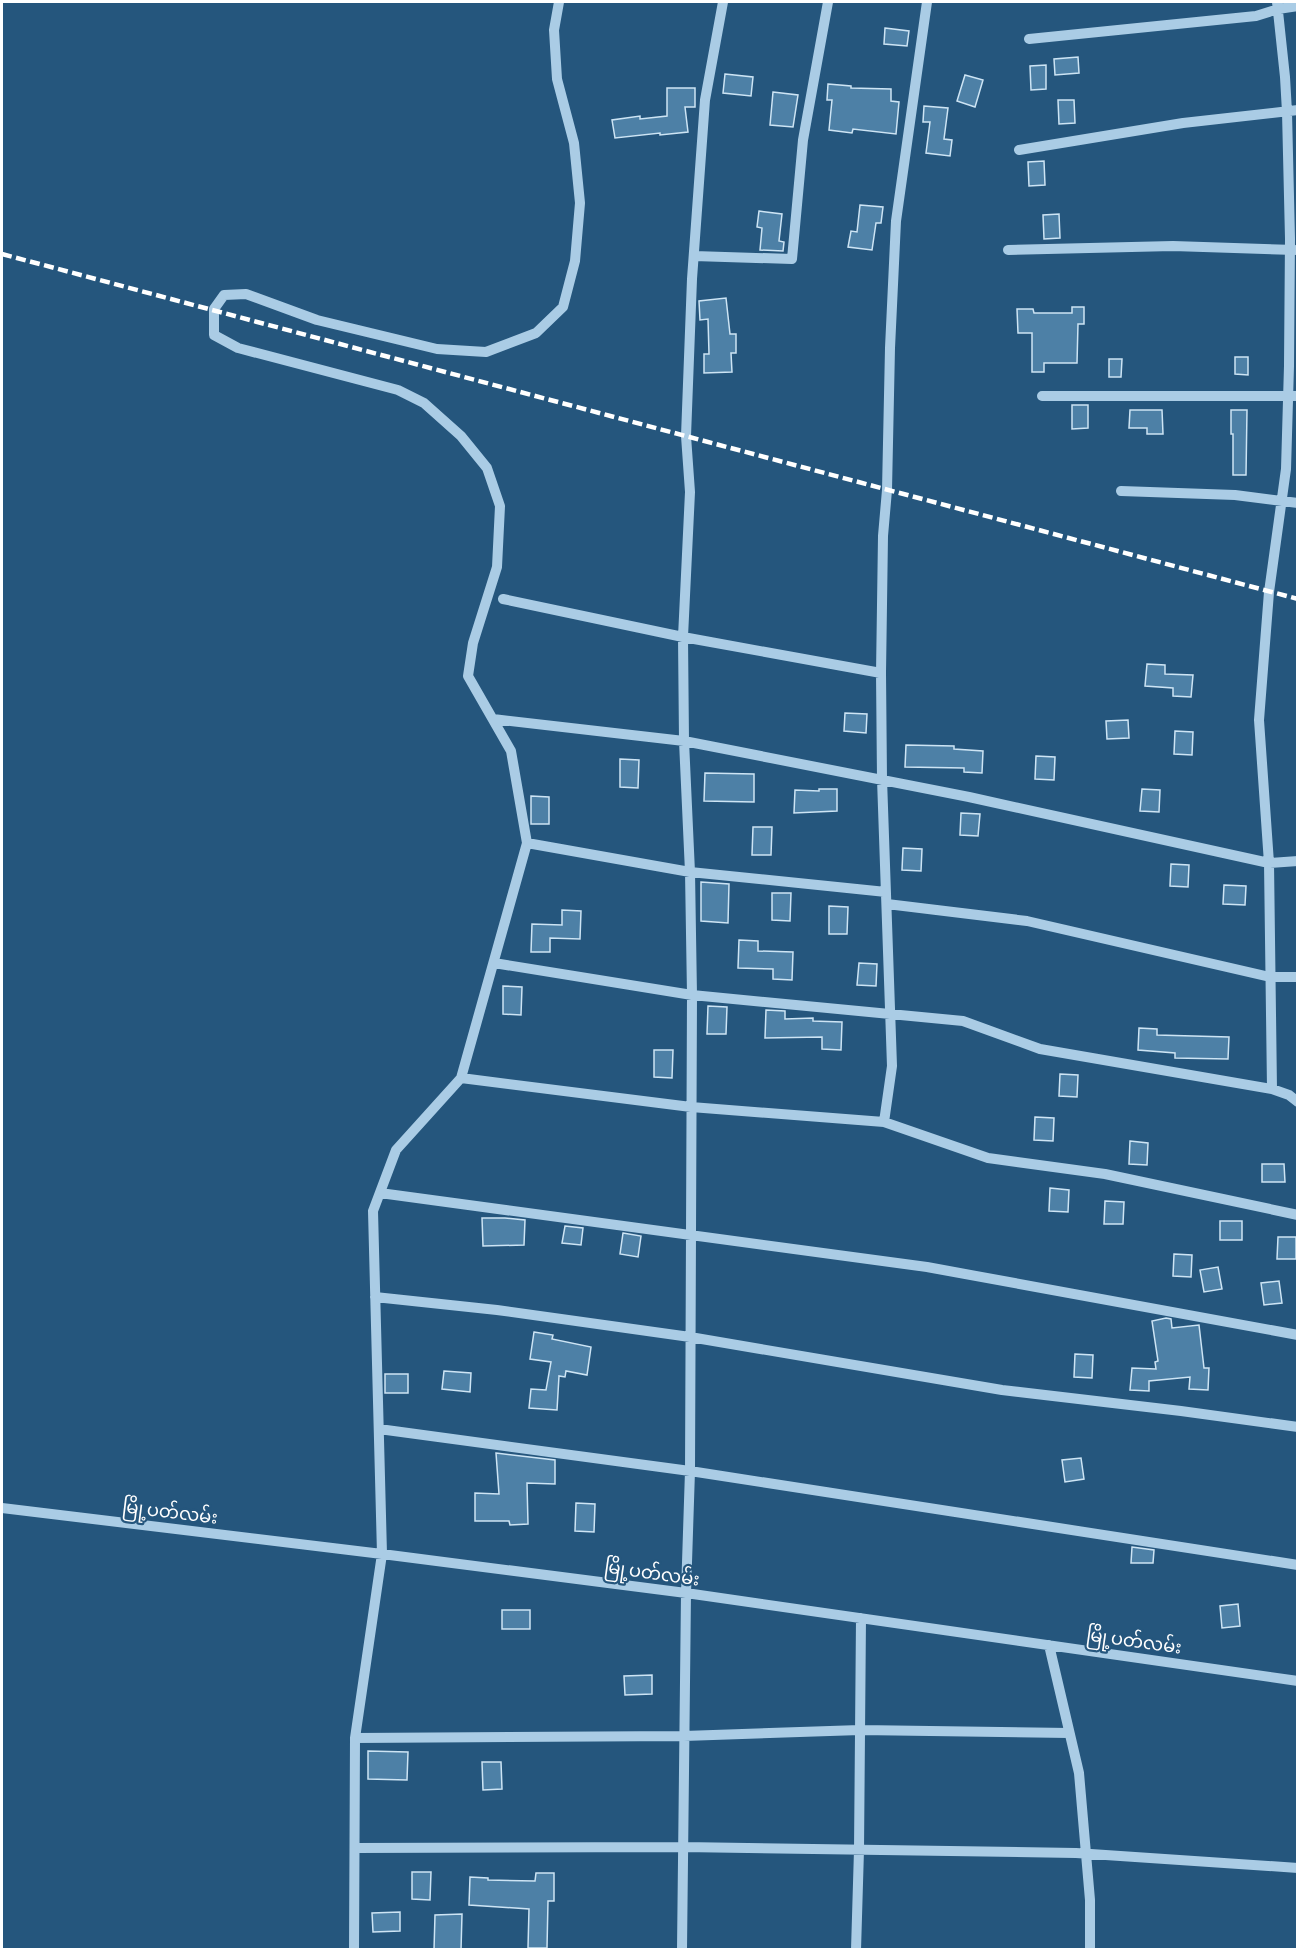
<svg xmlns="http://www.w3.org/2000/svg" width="1299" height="1951" font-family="'PT Sans','Noto Sans Myanmar',sans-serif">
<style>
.building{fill:#4d80a6;stroke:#cde4f4;stroke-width:1.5}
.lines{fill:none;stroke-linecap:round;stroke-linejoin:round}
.minor{stroke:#aacce5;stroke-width:10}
.rail{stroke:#fff;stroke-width:4.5;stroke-dasharray:10 4.5;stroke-linecap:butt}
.labels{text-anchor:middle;stroke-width:4.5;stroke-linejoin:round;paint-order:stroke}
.street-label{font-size:18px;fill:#fff;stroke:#25567d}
</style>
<rect width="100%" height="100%" fill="#25567d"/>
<!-- building -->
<path class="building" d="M885,28L909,31L907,46L884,44Z
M1078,57L1079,73L1055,75L1054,59Z
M1046,65V89L1031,90L1030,66Z
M725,74L753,77L751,96L723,93Z
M965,75L983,80L975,107L957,101Z
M828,84L851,86V88L891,89V101L899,102L896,134L853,129L852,133L829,130L832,100H827Z
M667,88H695V107H685L688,132L660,135V133L615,138L612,120L640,116V119L667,116Z
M773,92L798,95L793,127L770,125Z
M1058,100H1074L1075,123L1059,124Z
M924,106L948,108L944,139L952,140L950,156L926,153L930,122H923Z
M1044,161L1045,185L1029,186L1028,162Z
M860,205L883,207L881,223H876L872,250L848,247L851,231L857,232Z
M759,211L782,214L779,241L784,242L783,251L760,250L762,228L757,227Z
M1059,214L1060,238L1044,239L1043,215Z
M726,298L730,334H736V353H731L732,372L704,373V354H709L708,319L700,320L699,301Z
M1072,307H1084V324H1078L1077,363H1044V372H1032V333H1018L1017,309H1033L1034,313H1072Z
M1235,357H1248V375L1235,374Z
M1109,359H1122L1121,377H1109Z
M1072,405H1088V428L1072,429Z
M1130,410H1162L1163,434H1147V428H1129Z
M1231,410H1247L1246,475H1233V434H1231Z
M1147,664L1165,665V674L1193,675L1191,697L1173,696V688L1145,686Z
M845,713L867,714L866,733L844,731Z
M1128,720L1129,738L1107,739L1106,721Z
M1175,731L1193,732L1192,755L1174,754Z
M906,745L954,746V749L983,751L982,773L964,772V768L905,767Z
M1036,756L1055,757L1054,780L1035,779Z
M620,759L639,760L638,788L620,787Z
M705,773L754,774V802L704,801Z
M819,789H837V811L794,813L795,790L819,791Z
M1142,789L1160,790L1159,812L1140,811Z
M531,796L549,797V824H531Z
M961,813L980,814L978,836L960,835Z
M753,827H772L771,855H752Z
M903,848L922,849L921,871L902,870Z
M1171,864L1189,865L1188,887L1170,886Z
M701,882L729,884L728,923L701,921Z
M1224,885L1246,886L1245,905L1223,904Z
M772,893H791L790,921L772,920Z
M829,906L848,907L847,934H829Z
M562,910L581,911L580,939L550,938V952H531L532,924L562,925Z
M739,940L758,941V951L793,952L792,980L773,979V969L738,968Z
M859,963L877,964L876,986L857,985Z
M503,986L522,987L521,1015L503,1014Z
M708,1006L727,1007L726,1034H707Z
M766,1010L785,1011V1019L813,1018V1021L842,1022L841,1050L822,1049V1037L765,1038Z
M1139,1028L1157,1029V1035L1229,1037L1228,1059L1175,1058V1053L1138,1050Z
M654,1050H673L672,1078L654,1077Z
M1060,1074L1078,1075L1077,1097L1059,1096Z
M1035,1117L1054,1118L1053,1141L1034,1140Z
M1130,1141L1148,1143L1147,1165L1129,1164Z
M1262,1164H1284L1285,1182H1262Z
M1050,1188L1069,1190L1068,1212L1049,1211Z
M1105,1201L1124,1202L1123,1224H1104Z
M482,1218H505L525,1220L524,1245L483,1246Z
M1220,1221H1242V1240H1220Z
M565,1226L583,1228L581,1245L562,1243Z
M623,1233L641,1236L638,1257L620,1254Z
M1278,1237H1296V1259H1277Z
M1174,1254L1192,1255L1191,1277L1173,1276Z
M1218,1267L1222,1289L1204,1292L1200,1270Z
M1279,1281L1282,1303L1264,1305L1261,1283Z
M1166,1318L1171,1319L1172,1328L1199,1325L1204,1368H1209L1208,1390L1189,1389L1190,1377L1149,1381V1391L1130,1390L1132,1368L1156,1369L1155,1362L1158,1361L1152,1321Z
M534,1332L553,1335L552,1339L591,1347L587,1375L566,1371L565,1377L559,1376L557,1410L529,1408L531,1389L546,1390L551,1362L530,1359Z
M1075,1354L1093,1355L1092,1378L1074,1377Z
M444,1371L471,1373L470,1392L442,1389Z
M385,1374H408V1393H385Z
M496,1453L555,1460V1484L527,1483L528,1524L510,1525L509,1521H475V1493L499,1494Z
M1081,1458L1084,1479L1065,1482L1062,1460Z
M576,1503L595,1504L594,1532L575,1531Z
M1132,1547L1154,1550L1153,1563H1131Z
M1238,1604L1240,1626L1222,1628L1220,1606Z
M502,1610H530V1629H502Z
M652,1675V1694L625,1695L624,1676Z
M368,1751L408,1752L407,1780L368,1779Z
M482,1762H501L502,1789L483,1790Z
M412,1872H431L430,1900L412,1899Z
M536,1873H554V1901H548L547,1948H528L529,1909L469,1905L470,1877L488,1878V1880L535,1881Z
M400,1912V1931L373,1932L372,1913Z
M462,1914L461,1950H434L435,1915Z"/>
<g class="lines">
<!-- minor -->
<path class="minor" d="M1029,39L1256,16L1278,9L1298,6
M1019,150L1183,123L1298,110
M1008,250L1173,246L1295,250
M694,256L792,259L803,140L828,2
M1042,396H1298
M1121,491L1235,495L1298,503
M503,599L683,637L881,673
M493,719L684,741L969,797L1269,863L1298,861
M527,843L690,872L886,892
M887,904L1027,921L1270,977H1298
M494,963L692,995L963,1021L1040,1049L1272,1089L1289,1095L1298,1102
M461,1078L691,1107L884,1122L988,1158L1105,1174L1298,1215
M1272,1089L1269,863L1259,720L1269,592L1286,469L1289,366L1290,239L1287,112L1285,77L1277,2
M884,1122L892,1066L882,779L881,673L883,536L887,490L890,348L896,221L927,2
M380,1193L927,1267L1298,1335
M375,1297L497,1310L690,1337L1002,1390L1181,1411L1298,1427
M379,1429L690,1471L1298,1565
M2,1508L382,1554L686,1593L1298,1681
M1049,1645L1079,1773L1090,1900V1950
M355,1738L684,1736L860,1730L1069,1733
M355,1848L683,1847L1076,1853L1298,1868
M354,1950L355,1738L382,1554L373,1211L396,1150L461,1078L527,843L511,751L468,676L473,643L497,567L500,506L487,468L461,436L424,403L398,390L238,348L214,335V309L224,295L246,294L317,320L437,349L486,352L536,333L563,307L575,261L580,203L574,143L557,79L554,30L559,2
M682,1950L686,1593L690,1471L692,995L690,872L684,741L683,637L690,492L686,436L692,279L705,100L723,2
M856,1950L859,1850L861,1618"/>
<!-- rail -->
<path class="rail" d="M2,254L1298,599"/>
</g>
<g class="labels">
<!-- street labels -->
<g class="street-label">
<text transform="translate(170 1512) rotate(7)" y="6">မြို့ပတ်လမ်း</text>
<text transform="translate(652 1573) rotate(8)" y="6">မြို့ပတ်လမ်း</text>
<text transform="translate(1134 1641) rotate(8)" y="6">မြို့ပတ်လမ်း</text>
</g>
</g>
<!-- border -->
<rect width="1299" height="1951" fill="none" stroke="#ffffff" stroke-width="6"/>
</svg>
